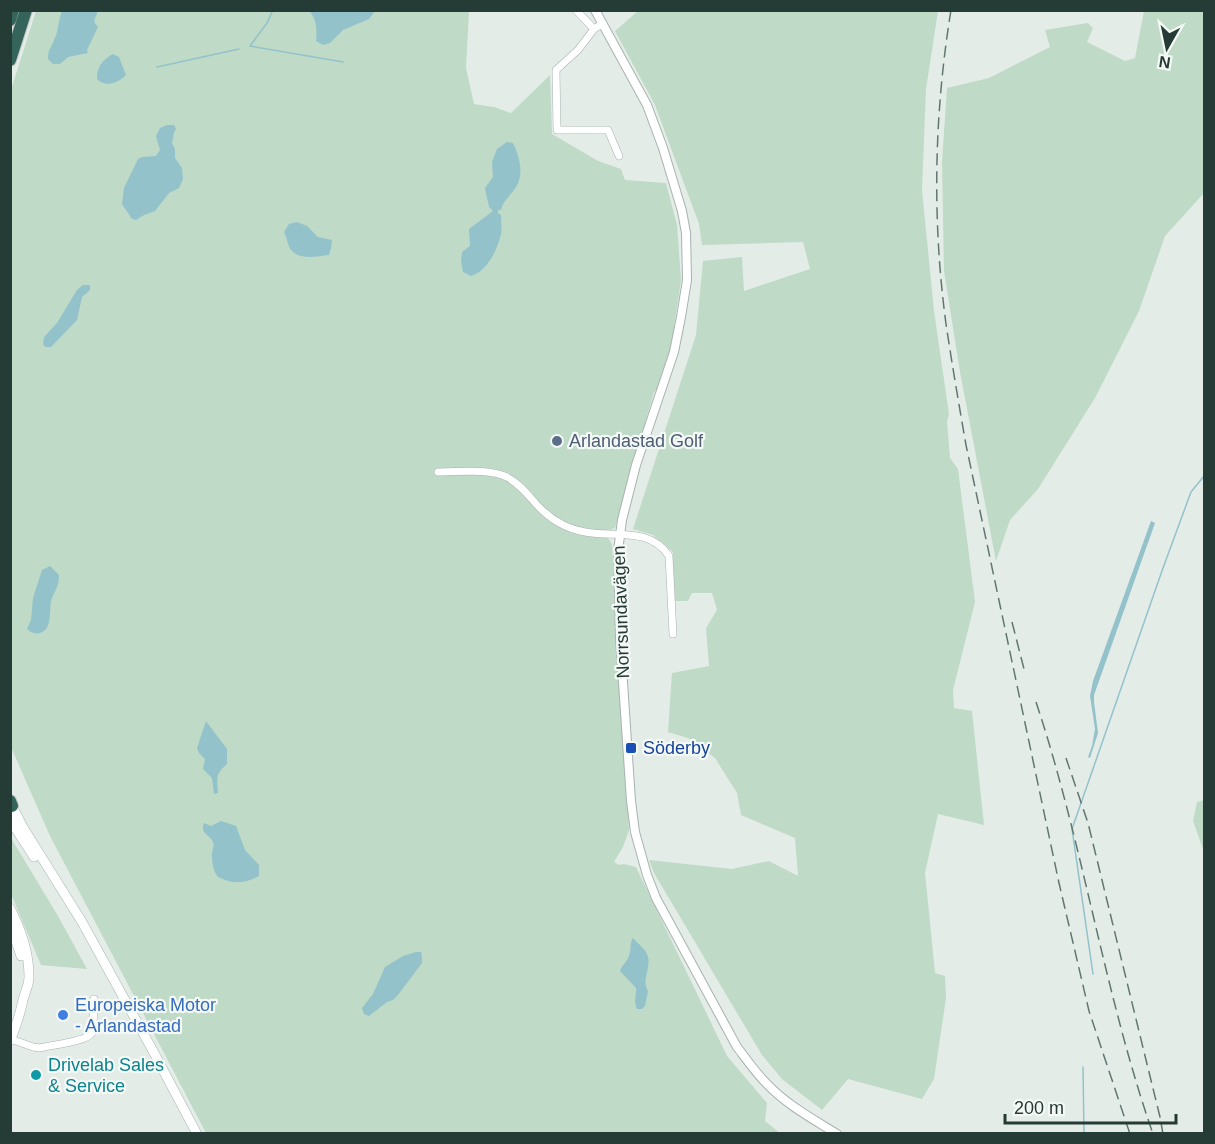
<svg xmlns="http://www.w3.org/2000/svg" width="1215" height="1144" font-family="Helvetica,sans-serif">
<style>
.green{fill:#bfdac6}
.water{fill:#93c2ca}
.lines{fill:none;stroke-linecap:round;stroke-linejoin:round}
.stream{stroke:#93c2ca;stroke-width:1.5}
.minor-casing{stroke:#a7b3af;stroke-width:8}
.tertiary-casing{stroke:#a7b3af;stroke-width:10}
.secondary-casing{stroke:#a4b6b0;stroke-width:10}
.motorway-casing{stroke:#c2c8c6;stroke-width:14}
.minor{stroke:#fff;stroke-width:7}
.tertiary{stroke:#fff;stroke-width:8}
.secondary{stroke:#fff;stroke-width:9}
.motorway{stroke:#35645a;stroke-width:12}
.rail{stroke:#607770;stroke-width:1.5;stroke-dasharray:12 6;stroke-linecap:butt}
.service-dot{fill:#5c6f8a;stroke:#f4f9f6;stroke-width:2}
.transit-dot{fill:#1a4fb4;stroke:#f4f9f6;stroke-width:2}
.shop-dot{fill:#3f7fe0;stroke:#f4f9f6;stroke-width:2}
.culture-dot{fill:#0f9aa8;stroke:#f4f9f6;stroke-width:2}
.labels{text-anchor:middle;stroke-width:4.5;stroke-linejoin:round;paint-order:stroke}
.service-label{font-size:18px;fill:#4e5e75;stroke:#f4f9f6;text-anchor:start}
.street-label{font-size:18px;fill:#253b35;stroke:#f4f9f6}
.transit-label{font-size:18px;fill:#164399;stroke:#f4f9f6;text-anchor:start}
.shop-label{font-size:18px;fill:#366cbe;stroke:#f4f9f6;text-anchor:start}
.culture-label{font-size:18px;fill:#0d838f;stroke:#f4f9f6;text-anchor:start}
</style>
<rect width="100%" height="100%" fill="#e4ece8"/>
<!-- green -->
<path class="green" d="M36,11H469L466,68L474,104L494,107L511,113L550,75L552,134L598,161L621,169L625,180L666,183L677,225L681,280L670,354L658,390L654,392L615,528L610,530L608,538L612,544L629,830L623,847L614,862L619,865L624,864L636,867L727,1056L767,1103L765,1121L780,1133H206L50,836L11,747L10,93Z
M638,11H938L926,89L922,190L934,311L949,414L947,421L950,458L958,469L975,602L953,690L954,708L972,711L984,825L938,814L925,873L935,973L945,976L946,998L934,1079L922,1099L848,1079L822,1110L782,1079L762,1055L654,873L649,860L732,869L769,861L798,876L795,838L741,815L737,793L715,758L688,738L668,732L672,673L709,666L706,628L717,610L712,593H692L688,601H673V552L653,535L633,529L696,335L703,261L742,257L744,291L810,269L803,242L702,245L699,224L655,105L615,31Z
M1144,11H1204V193L1165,236L1139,311L1095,398L1038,489L1010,520L996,561L960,372L944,271L942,162L947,88L989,78L1050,47L1045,30L1088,23L1093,28L1087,42L1125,61L1135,58Z
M1204,800V852L1193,821L1197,802Z
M11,838L58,916L87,969L41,965L11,894Z"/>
<!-- water -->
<path class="water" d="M62,11H97C98,18 90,19 98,27L87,50L88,53L68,57L60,64H53L48,59C48,48 51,49 54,40C59,31 58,20 62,11Z
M309,11H375L369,19L343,30L330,43L323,45L316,41C317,30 317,19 309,11Z
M113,54L119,57L126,75C118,83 106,88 97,79C97,67 102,60 113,54Z
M167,125H174L176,129L174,133L172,143L175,149V158L182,168L183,179L179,188L169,193L155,211L144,215L136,220L132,219L122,204L124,188L138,159L142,157L156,156L160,150L156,136L160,128Z
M507,142L513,143C520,157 525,176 514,190C509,197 503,201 501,210H498V213L501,215C501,221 502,228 501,234C497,251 487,271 471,276L463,272L461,261L462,252L470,246L469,229L493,211L489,207L485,188L493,177L492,162L497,149Z
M297,222L307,226L318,237L332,240L331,248L329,255C316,256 301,261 291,250C288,246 287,238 284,232L289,224Z
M83,285H90V290L82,297L77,320L51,347H46L43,345L44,337L57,323L77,290Z
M1151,521L1155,523L1094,695V702L1098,733L1090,758L1088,757L1092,746L1095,729L1090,696L1093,681Z
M50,566L59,575C59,585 56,589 52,598C48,608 54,629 40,633C35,634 31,633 27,629L31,620L33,598L42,570Z
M206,721L227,749V764C215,774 217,778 218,793L214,794L212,778L203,769L205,759L199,753L197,748Z
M221,821L236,826L245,850L259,865V876C247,882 236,885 223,879C219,877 218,878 216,874C213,869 212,861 212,856C211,851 215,847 213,842C209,833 200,835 204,823L211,826Z
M633,938C638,944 647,950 648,957C651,969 641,980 648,991L645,1006L642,1009H637C633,999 637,994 636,988L620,971C622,965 626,963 628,958C632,951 629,944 633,938Z
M416,952H421L422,956V963L398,995L393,1000L387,1002L369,1016L364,1014L362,1008L373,994L385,967L403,956Z"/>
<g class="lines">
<!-- stream -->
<path class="stream" d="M273,10L267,23L250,46L343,62
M157,67L239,49
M1093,974L1072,829L1163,568L1191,492L1204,476
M1083,1067L1084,1134"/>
<!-- minor casing -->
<g class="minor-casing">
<path id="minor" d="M576,10L594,29L602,24
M594,29L578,50L556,70L557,130H608L619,156
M438,472C458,472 489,468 507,477C520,484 528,495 537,505C550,519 567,529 585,532C615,538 649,526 669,556L673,634
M11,1039L33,1047L40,1048C50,1045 86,1042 92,1033C93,1032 93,1030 93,1029L94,999"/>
</g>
<!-- tertiary casing -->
<g class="tertiary-casing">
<path id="tertiary" d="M595,10L647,105L663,148L682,211L686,233L687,280L681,317L674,352L636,465L622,520L618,551L620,638L631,801L635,832L647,875L656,898L737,1047C747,1060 756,1073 767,1084C787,1105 813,1119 837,1134"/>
</g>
<!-- secondary casing -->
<g class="secondary-casing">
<path id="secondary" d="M12,806L24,829L82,922L153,1051L197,1134
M10,820L34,857
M10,908C21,929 29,953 29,977C29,985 25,992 23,1000C20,1014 16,1027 10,1041
M10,924L21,956"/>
</g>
<!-- motorway casing -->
<g class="motorway-casing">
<path id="motorway" d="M10,20L13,10
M10,60L26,10
M10,801L12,806"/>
</g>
<!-- minor -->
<use href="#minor" class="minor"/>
<!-- tertiary -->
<use href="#tertiary" class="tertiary"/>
<!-- secondary -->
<use href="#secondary" class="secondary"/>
<!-- motorway -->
<use href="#motorway" class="motorway"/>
<!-- rail -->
<path class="rail" d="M951,10C934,114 932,220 946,324C952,364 959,405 966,445L1059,883L1089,1011L1130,1134
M1012,622L1024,669
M1036,702C1083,843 1104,993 1153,1134
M1066,758L1088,823L1160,1117L1163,1134"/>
</g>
<!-- markers -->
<circle class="service-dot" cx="557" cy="441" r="6"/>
<rect class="transit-dot" x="625" y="742" width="12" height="12" rx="3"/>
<circle class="shop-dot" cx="63" cy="1015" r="6"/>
<circle class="culture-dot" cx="36" cy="1075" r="6"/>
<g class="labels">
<!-- service labels -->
<g class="service-label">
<text x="569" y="447">Arlandastad Golf</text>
</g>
<!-- street labels -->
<g class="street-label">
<text transform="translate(621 612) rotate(-92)" y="6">Norrsundavägen</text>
</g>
<!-- transit labels -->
<g class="transit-label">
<text x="643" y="754">Söderby</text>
</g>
<!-- shop labels -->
<g class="shop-label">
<text x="75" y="1011">Europeiska Motor<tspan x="75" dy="21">- Arlandastad</tspan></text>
</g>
<!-- culture labels -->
<g class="culture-label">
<text x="48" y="1071">Drivelab Sales<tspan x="48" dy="21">&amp; Service</tspan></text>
</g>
</g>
<!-- border -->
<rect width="1215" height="1144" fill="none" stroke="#253b35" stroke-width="24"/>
<!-- north arrow -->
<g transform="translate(1167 48) rotate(189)" stroke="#f4f9f6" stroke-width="4.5" paint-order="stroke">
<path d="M0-4.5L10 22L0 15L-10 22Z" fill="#253b35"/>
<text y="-9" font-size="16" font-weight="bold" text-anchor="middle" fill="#253b35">N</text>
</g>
<!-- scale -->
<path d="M1005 1114v9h171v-9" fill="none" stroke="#253b35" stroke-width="3"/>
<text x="1014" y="1114" font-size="18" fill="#253b35" stroke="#f4f9f6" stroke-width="4.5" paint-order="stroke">200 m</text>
</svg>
